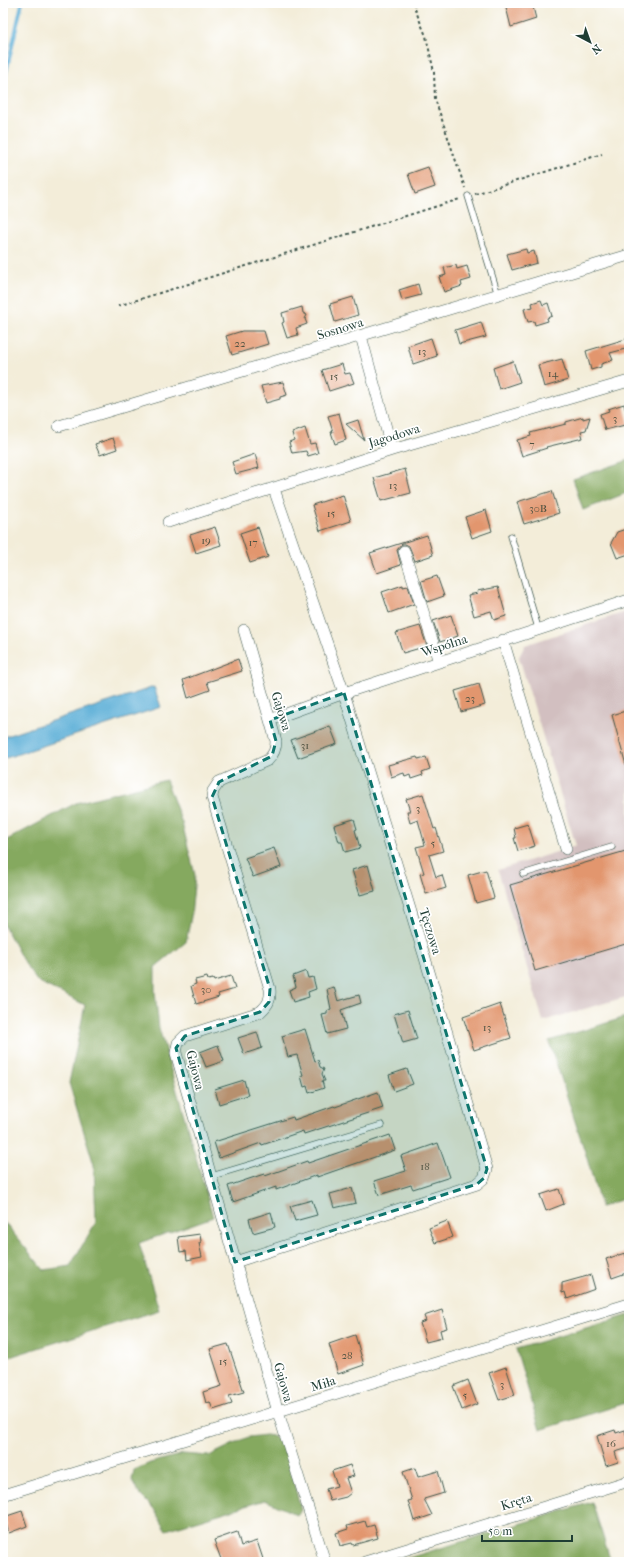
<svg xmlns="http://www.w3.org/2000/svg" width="632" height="1565" font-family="'IM FELL French Canon',serif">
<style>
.industrial{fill:#d2bfc0}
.forest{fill:#85a95f;stroke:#52734a}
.water{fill:#5bafd7;stroke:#3d7686}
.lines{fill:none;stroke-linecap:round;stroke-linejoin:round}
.stream{stroke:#5bafd7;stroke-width:3.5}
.building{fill:#e2966e}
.service-casing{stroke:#3f574d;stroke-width:7}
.minor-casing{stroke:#3f574d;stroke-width:12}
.path{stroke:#3f574d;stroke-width:2;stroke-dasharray:3 3;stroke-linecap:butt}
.service{stroke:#fff;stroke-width:5.5}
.minor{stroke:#fff;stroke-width:11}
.marked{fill:#0f766e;fill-opacity:0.2;stroke:#0f766e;stroke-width:3;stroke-dasharray:8 5;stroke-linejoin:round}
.labels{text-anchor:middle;stroke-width:3.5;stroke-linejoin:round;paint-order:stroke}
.number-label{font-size:11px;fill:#505342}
.street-label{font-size:13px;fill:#1f3d34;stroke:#fff}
</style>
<rect width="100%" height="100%" fill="#fff"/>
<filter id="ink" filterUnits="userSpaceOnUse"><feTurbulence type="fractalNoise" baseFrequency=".025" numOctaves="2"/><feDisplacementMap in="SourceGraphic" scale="8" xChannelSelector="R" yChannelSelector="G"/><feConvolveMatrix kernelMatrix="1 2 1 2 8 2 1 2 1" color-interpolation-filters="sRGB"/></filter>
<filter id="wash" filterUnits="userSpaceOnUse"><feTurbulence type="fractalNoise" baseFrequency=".012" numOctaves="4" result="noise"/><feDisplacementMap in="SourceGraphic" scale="16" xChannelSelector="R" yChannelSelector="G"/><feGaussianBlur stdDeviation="0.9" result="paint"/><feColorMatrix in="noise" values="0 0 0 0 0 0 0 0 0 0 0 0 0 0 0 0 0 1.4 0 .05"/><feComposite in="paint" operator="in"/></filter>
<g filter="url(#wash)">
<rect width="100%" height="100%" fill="#f3edd9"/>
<!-- industrial -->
<path class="industrial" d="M629,611V996L543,1021L498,870L576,846L519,657L525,645Z"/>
<!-- forest -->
<path class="forest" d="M629,460V492L583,510L573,479Z
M166,780L182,823L195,875L191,917L186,942L155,967V992L159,1028L213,1217L139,1243L159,1310L3,1359V1221L44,1270L70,1266L96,1222L94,1165L69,1083L85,1005L37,981L22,959L3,923V842L76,803Z
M629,1016V1197L601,1207L586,1155L549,1041Z
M629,1315V1402L540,1430L516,1349Z
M266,1435L274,1436L285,1449L301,1510L297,1515L265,1500L166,1530L154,1509L140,1495L132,1480L134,1470L150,1463L183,1454L209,1456L248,1437Z
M592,1502L611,1562H395Z"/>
<!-- water -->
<path class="water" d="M154,687L161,707L3,759V737Z"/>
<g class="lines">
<!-- stream -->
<path class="stream" d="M3,86L22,3"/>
</g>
<g id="blocks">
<!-- building -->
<path class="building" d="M505,3H532L536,19L511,27Z
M428,167L435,187L415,194L408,174Z
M526,249L527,253L534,251L537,263L512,270L507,254Z
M456,265L457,269L467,266L471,279L461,282L462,286L444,292L439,277L446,275L444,268Z
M418,284L421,295L402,300L399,290Z
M353,297L358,315L335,322L330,304Z
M541,300L543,305L548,303L552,316L547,318L548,321L535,325L534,321L528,322L524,309L533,307L532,303Z
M302,307L303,313L307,315L305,319L307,324L296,328L298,335L287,338L282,323L284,322L282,313Z
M481,322L486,337L459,344L455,330Z
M242,331H264L268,344L232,355L226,336Z
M431,338L437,356L413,364L408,346Z
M629,338V348L610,353L613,360L601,364V367L591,370L586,351Z
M562,359L568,380L544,387L538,365Z
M513,361L520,382L499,389L493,368Z
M342,364L345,374L350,373L354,383L329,391L322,370Z
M283,382L287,395L280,397V399L266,403L261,386Z
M624,404L629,424L605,430L600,414L609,411L608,409Z
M339,413L346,440L335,444L331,432H333L328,416Z
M583,417V419L590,417L586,430L581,431L583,438L546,447L547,448L522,456L517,440L531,436L530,433L566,424V422Z
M358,420L364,440L346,424Z
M305,428L310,444L315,443L318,453L308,456L306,451L292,453L289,442L294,440L292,433Z
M113,438L117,449L100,455L95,444Z
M255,454L259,468L236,474L232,462Z
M405,469L411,493L381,501L374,478Z
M552,491L559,513L524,524L517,502Z
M343,495L351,521L320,531L312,505Z
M486,510L492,531L472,538L465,517Z
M215,527L221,545L196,553L190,535Z
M258,527L268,557L250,563L240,533Z
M629,528V554L617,558L611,543L617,532Z
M427,535L433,555L415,561L409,546L405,544H402L397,550L401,565L377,573L370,553Z
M437,576L444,596L427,602L421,581Z
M403,585V587L408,586L414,604L389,613L382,592Z
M498,587L506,616L494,620L491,611L474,616L468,595L478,593L477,591Z
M451,615L458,636L440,642L433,621Z
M420,626L427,646L403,653L396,633Z
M238,659L242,671L207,682L210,690L188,698L183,680Z
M479,684L485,705L461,712L455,691Z
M629,710V764L626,765L612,715Z
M330,726L337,744L298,758L291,740Z
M417,757L418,759L426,757L430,769L422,772L423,775L411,779L410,775L405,777L404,773L391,777L388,765Z
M423,794L434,829L436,828L443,851L429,855L436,877L442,875L446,888L426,894L420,874L424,873L416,847L425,845L418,820L410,823L407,811H410L406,799Z
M354,819L357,829L355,830L360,848L345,852L342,842H339L334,825Z
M528,824L535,846L518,851L514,838H516L514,828Z
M274,848L281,867L253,877L245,858Z
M629,850V943L535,971L510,885Z
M368,865L375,891L360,895L352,870Z
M486,870L494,898L476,903L468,875Z
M306,971L308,978L313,977L316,989L308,992L309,997L293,1002L289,990L296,987L293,976Z
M231,976L235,989L218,994L219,997L196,1004L191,986L196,984L195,980L207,977L208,980L213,979L214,981Z
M334,987L338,1001L359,995L361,1003L341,1010L346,1029L327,1034L322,1015L327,1014V1011L331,1009L327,989Z
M500,1004L511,1038L474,1050L463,1017Z
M408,1010L417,1039L403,1043L394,1014Z
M305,1029L315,1061L318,1060L320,1067L324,1069L322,1074L325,1081H322L324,1088L309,1093L307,1086L304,1087L301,1076L303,1075L297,1055L288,1057L282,1036Z
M257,1032L262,1048L244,1054L238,1038Z
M218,1045L224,1061L206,1067L200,1052Z
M407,1069L413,1084L394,1091L389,1075Z
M244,1080L248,1095L219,1104L215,1089Z
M378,1092L383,1108L304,1134L303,1131L262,1145L261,1143L219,1158L214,1142L293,1117L294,1120L334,1106L335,1107Z
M390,1135L395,1150L317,1177V1175L276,1190V1187L233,1202L228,1186L264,1174L265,1176L307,1161L308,1163Z
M438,1143L450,1177L413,1189L411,1185L379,1195L374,1181L406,1171L401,1156Z
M352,1188L356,1203L334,1208L330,1194Z
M559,1189L564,1204L546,1211L540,1195Z
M312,1200L317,1215L295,1221L290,1206Z
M271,1212L275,1227L253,1233L249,1219Z
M447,1221L453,1237L435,1243L429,1228Z
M200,1234L201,1242L199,1243L202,1257L187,1260L186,1251L180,1252L178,1237Z
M625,1253L629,1265V1272L612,1278L606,1259Z
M591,1275L595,1289L567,1299L565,1292L562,1293V1283Z
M442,1310L447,1328L440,1330L442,1338L426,1342L420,1323L426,1321L424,1316Z
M355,1335L364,1365L338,1374L329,1344Z
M228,1344L244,1392L229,1396L232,1404L213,1410L210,1402L206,1403L203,1392L222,1386L210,1349Z
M506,1367L515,1395L499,1400L489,1373Z
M468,1380L477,1404L462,1410L453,1386Z
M615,1430L616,1433L625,1430L629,1448L615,1452L618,1462L606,1466L597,1436Z
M350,1465L354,1476L346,1478L351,1493L346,1497L330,1501L326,1489L337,1486L332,1471Z
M415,1468L418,1477L438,1471L444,1493L424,1499L432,1515L414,1521L408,1501L412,1500L403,1472Z
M22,1511L27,1526L9,1533L4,1517Z
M365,1521L367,1527L374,1525L378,1538L353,1545L352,1543L340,1546L336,1533L348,1529L347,1526Z
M237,1532L241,1546L257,1541L264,1562H222L214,1540Z"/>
</g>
</g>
<g filter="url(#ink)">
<use href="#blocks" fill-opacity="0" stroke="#3f574d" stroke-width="1"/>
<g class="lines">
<!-- service casing -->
<g class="service-casing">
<path id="service" d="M468,196L498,295
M511,536L538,628
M523,874L612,847
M212,1176L382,1125"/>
</g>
<!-- minor casing -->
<g class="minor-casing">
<path id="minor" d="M361,336L392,450
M59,426L629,255
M168,522L392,450L629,381
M404,551L439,662
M244,630L276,741C276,749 274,754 268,760L219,782L213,791L212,797L270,989C271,1000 268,1005 260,1012L185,1036L178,1043L176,1053L278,1412L325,1562
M503,640L566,849
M270,720L344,693L629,600
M235,1262L477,1184L484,1178L487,1169L425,958L344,693L274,489
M3,1495L629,1304
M365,1562L629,1481"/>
</g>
<!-- path -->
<path class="path" d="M414,3L415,9L426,36L434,72L435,99L465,188
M475,194L602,154
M118,306L460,199"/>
<!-- service -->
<use href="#service" class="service"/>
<!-- minor -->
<use href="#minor" class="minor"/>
</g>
</g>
<!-- marked area -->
<path class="marked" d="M344,693L487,1169L484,1178L477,1184L235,1262L176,1048L185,1036L260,1012L269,1002L270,989L212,797L219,782L272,756L276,741L270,720Z"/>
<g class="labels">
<!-- number labels -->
<g class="number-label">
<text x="240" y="347">22</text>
<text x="422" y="355">13</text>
<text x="553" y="377">14</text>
<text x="334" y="380">15</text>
<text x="615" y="422">3</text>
<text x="532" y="448">7</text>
<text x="393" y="489">13</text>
<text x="538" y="512">30B</text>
<text x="331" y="517">15</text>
<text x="206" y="544">19</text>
<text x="253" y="546">17</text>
<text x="470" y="702">23</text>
<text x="305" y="749">31</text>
<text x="418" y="812">3</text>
<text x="433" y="847">5</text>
<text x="206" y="993">30</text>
<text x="487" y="1031">13</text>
<text x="425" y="1170">18</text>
<text x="347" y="1359">28</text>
<text x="223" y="1365">15</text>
<text x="502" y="1388">3</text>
<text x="465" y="1399">5</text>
<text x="611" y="1447">16</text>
</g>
<!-- street labels -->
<g class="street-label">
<text transform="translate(340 328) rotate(-17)" y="5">Sosnowa</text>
<text transform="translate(394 435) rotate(-17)" y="5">Jagodowa</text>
<text transform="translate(444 645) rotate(-18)" y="5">Wspólna</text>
<text transform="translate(282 711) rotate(73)" y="5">Gajowa</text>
<text transform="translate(431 931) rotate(73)" y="5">Tęczowa</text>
<text transform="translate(196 1070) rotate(76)" y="5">Gajowa</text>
<text transform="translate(284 1382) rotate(74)" y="5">Gajowa</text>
<text transform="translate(323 1383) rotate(-17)" y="5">Miła</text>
<text transform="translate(516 1501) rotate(-17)" y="5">Kręta</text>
</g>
</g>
<!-- margin -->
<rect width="632" height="1565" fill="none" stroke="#fff" stroke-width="16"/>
<!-- north arrow -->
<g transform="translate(590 42) rotate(139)" stroke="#ffffff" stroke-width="3" paint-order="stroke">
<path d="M0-3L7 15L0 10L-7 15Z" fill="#1f3d34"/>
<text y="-6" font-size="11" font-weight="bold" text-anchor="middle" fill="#1f3d34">N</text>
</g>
<!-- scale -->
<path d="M482 1535v6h90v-6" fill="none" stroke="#1f3d34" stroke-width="2"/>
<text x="488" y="1535" font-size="12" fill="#1f3d34" stroke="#ffffff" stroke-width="3" paint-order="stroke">50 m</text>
</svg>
